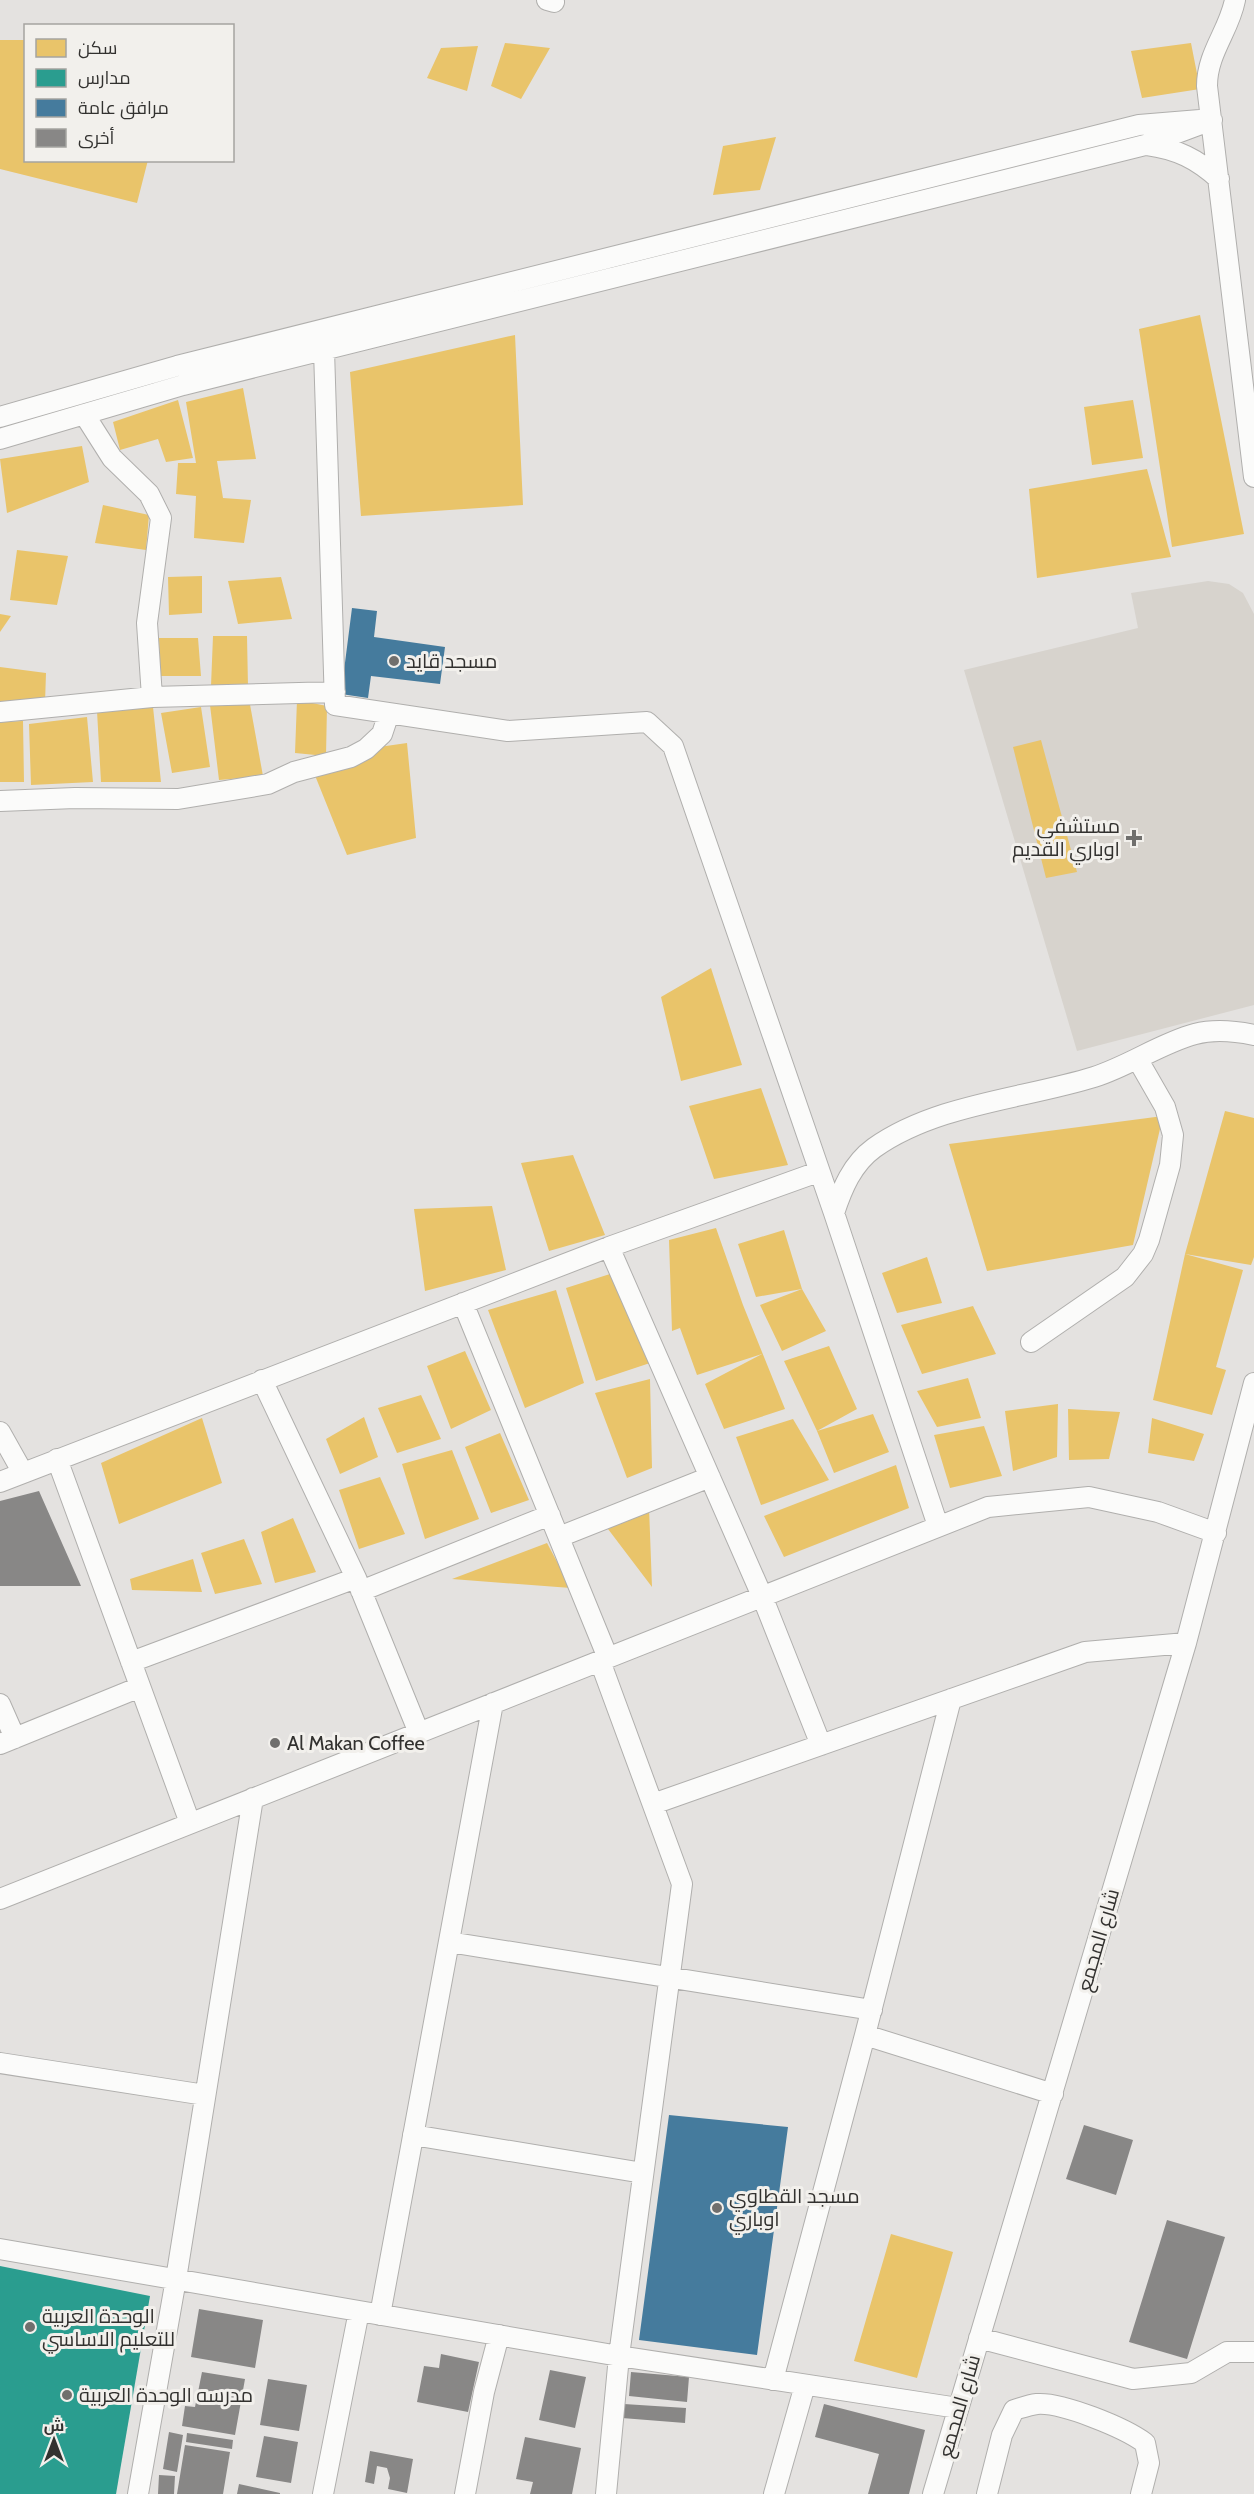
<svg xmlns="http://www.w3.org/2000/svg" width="1254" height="2494" font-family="Cabin,Cairo,sans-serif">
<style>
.built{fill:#d7d3cd}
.homes{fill:#e9c46a}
.schools{fill:#2a9d8f}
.public{fill:#457b9d}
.building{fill:#888786}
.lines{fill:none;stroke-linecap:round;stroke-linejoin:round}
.minor-casing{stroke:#b0afad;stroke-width:22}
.minor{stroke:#fbfbfa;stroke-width:20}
.poi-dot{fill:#706f6d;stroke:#f2f0ec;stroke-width:2}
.labels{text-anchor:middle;stroke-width:6;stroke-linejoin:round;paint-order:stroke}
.poi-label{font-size:20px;fill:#32312f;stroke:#f2f0ec;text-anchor:start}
.street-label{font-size:20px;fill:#32312f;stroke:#f2f0ec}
</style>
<rect width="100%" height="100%" fill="#e4e2e0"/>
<!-- built -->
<path class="built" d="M1208,581L1229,584L1243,593L1254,614V1005L1077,1051L964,670L1138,628L1131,593Z"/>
<!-- homes -->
<path class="homes" d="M0,40H26V160H148L137,203L0,169Z
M505,43L550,48L521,99L491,86Z
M1191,43L1200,89L1142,98L1131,51Z
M478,46L467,91L427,78L441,48Z
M776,137L760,190L713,195L723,146Z
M1200,315L1244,534L1172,547L1139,329Z
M515,335L523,505L361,516L350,372Z
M243,388L256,459L217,461L223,498L251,500L244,543L194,538L196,496L176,494L178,463H196L186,402Z
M178,400L193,458L166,462L158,439L120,450L113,422Z
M1133,400L1143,458L1092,465L1084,407Z
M82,446L89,482L7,513L0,459Z
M1147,469L1171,557L1037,578L1029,489Z
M103,505L149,515L146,550L95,543Z
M17,550L68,556L57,605L10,600Z
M202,576V613L169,615L168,577Z
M281,577L292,619L238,624L228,581Z
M0,614L11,616L0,632Z
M213,636H247L248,687L211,686Z
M159,638H198L201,676H160Z
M0,667L46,673L45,703L0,702Z
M249,699L263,776L219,780L210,705Z
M297,700L327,706L326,756L295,753Z
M153,707L161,782H101L97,711Z
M201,707L210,767L172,773L161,713Z
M87,717L93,782L31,785L29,724Z
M23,721L24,782H0V722Z
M1041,740L1077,872L1046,878L1013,747Z
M407,743L416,838L347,855L314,773L379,747Z
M711,968L742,1065L681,1081L661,997Z
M761,1088L788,1165L714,1179L689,1106Z
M1225,1111L1254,1118V1257L1251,1265L1185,1254L1243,1270L1216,1367L1226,1370L1212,1415L1153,1400L1185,1254Z
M1163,1116L1133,1245L987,1271L949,1144Z
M573,1155L605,1235L549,1251L521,1163Z
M492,1206L506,1270L425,1291L414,1209Z
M716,1228L743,1305L785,1409L724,1429L705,1384L762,1354L697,1375L680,1328L672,1331L669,1240Z
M784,1230L802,1289L756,1297L738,1244Z
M927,1257L942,1303L897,1313L882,1273Z
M610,1274L650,1363L596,1381L566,1288Z
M802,1289L826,1331L782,1351L760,1305Z
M556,1290L584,1383L525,1408L488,1310Z
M973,1306L996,1354L922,1374L901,1325Z
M829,1346L857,1409L817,1431L784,1361Z
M465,1351L491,1410L451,1429L427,1366Z
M968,1378L981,1418L937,1427L917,1391Z
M650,1379L652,1468L627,1478L595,1393Z
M421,1395L441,1439L397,1453L378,1408Z
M1058,1404L1057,1457L1013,1471L1005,1411Z
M1068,1409L1120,1412L1109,1459L1069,1460Z
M873,1414L889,1452L834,1473L817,1431Z
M364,1417L378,1457L340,1474L326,1439Z
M202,1418L222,1483L119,1524L101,1463Z
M1152,1418L1204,1434L1194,1461L1148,1453Z
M793,1419L829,1480L761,1505L736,1437Z
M984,1426L1002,1476L950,1488L934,1435Z
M500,1433L529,1500L491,1513L465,1447Z
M452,1450L479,1519L425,1539L402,1464Z
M896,1465L909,1508L784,1557L764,1516Z
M380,1477L405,1534L359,1549L339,1490Z
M649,1507L652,1587L608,1529Z
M293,1518L316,1572L275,1583L261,1532Z
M244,1539L262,1584L215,1594L201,1553Z
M547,1543L571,1588L452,1579Z
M193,1559L202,1592L132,1590L130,1579Z
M891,2234L953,2252L917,2378L854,2361Z"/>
<!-- schools -->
<path class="schools" d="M0,2266L150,2296L116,2494H0Z"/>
<!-- public -->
<path class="public" d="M352,608L377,611L374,637L445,647L440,684L371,676L368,698L341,694Z
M669,2115L788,2127L757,2355L639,2340Z"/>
<!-- building -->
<path class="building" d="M39,1491L81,1586H0V1501Z
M1084,2125L1133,2140L1116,2195L1066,2179Z
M1167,2220L1225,2237L1187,2359L1129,2342Z
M199,2309L263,2320L255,2368L191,2357Z
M441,2354L479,2362L468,2412L417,2402L424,2366L439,2368Z
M550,2370L586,2377L575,2428L539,2420Z
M202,2372L245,2379L235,2435L182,2426L185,2406L195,2407Z
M631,2372L689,2377L687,2402L629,2396Z
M268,2379L307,2385L299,2431L260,2425Z
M624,2404L686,2408L685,2423L622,2418Z
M824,2404L925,2430L909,2494H868L879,2454L815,2437Z
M169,2432L183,2435L177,2472L163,2469Z
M187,2433L233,2440L232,2449L186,2442Z
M264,2436L298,2442L291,2483L256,2477Z
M525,2437L581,2448L572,2494H530L533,2482L516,2479Z
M185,2445L230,2452L223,2494H177Z
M370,2451L413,2459L407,2493L388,2489L390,2478L387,2468L377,2466L374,2484L365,2482Z
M159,2475L175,2476L174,2494H158Z
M239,2484L280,2493V2494H237Z"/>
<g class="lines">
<!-- minor casing -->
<g class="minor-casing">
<path id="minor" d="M547,0L554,2
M1235,0C1229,31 1207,53 1207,86L1254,477
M1147,145C1177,149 1197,159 1219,179
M324,350L335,705L508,731L647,722L673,746L834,1213L938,1526
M84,414L112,458L149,494L161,518L147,623L152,697L335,692
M0,417L177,366L1139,125L1200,120
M0,439L183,385L1145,145L1212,120
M0,712L152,697
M0,801L75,798L178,799L268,784L294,772L351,757L366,749L382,734L389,713
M834,1213C842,1189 852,1164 874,1148C936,1104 1023,1099 1094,1077C1129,1066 1161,1043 1195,1034C1214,1029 1235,1031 1254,1035
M609,1247L762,1596L821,1745
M463,1303L608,1658
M1031,1342L1125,1277L1143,1254L1149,1240L1170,1165L1173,1135L1165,1107L1138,1060
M262,1380L356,1578L419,1733
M0,1432L23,1473
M57,1459L190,1823
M0,1482L609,1247L818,1172
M559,1537L710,1477
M361,1591L550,1515
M600,1661L682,1884L619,2356L606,2494
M131,1662L356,1578
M0,1704L15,1738
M0,1744L140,1687
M653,1804L1085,1652L1186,1643
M0,1899L988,1507L1089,1497L1158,1512L1216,1533
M449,1942L872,2010
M865,2035L1053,2094
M0,2063L205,2095
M413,2135L643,2173
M0,2249L619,2356L958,2408
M380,2315L493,1703
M979,2338L1133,2379L1191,2373L1227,2352H1254
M773,2380L865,2035L951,1699
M138,2494L176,2279L253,1798
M323,2494L359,2311
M465,2494L484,2392L499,2335
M774,2494L805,2385
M933,2494L1186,1643L1254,1383
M987,2494L1002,2435L1014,2410C1021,2408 1029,2405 1037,2404C1062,2402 1125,2428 1145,2443L1149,2463L1141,2494"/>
</g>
<!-- minor -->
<use href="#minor" class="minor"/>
</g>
<!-- markers -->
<g class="poi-dot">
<circle cx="394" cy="661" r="6"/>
<path d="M1131 829h6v6h6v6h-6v6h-6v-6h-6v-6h6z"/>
<circle cx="275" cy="1743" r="6"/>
<circle cx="717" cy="2208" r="6"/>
<circle cx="30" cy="2327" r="6"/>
<circle cx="67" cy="2395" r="6"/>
</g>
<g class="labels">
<!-- poi labels -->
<g class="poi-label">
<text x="406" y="668">مسجد قايد</text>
<text x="1120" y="833" text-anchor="end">مستشفي<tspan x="1120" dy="23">اوباري القديم</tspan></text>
<text x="287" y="1750">Al Makan Coffee</text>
<text x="729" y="2203">مسجد القطاوي<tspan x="729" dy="23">اوباري</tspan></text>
<text x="42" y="2323">الوحدة العربية<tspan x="42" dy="23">للتعليم الاساسي</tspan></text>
<text x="79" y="2402">مدرسه الوحدة العربية</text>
</g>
<!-- street labels -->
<g class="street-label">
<text transform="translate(1098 1940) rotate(-74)" y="7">شارع المجمع</text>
<text transform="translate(959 2406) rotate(-74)" y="7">شارع المجمع</text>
</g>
</g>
<!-- legend -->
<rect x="24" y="24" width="210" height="138" fill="#f2f0ec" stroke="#a5a4a0" stroke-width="1.5"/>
<rect x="36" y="39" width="30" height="18" fill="#e9c46a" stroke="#a5a4a0" stroke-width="1.5"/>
<text x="78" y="54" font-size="18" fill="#32312f">سكن</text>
<rect x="36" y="69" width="30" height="18" fill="#2a9d8f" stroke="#a5a4a0" stroke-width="1.5"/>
<text x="78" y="84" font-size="18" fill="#32312f">مدارس</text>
<rect x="36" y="99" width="30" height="18" fill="#457b9d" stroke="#a5a4a0" stroke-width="1.5"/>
<text x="78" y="114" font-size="18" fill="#32312f">مرافق عامة</text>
<rect x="36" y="129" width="30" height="18" fill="#888786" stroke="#a5a4a0" stroke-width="1.5"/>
<text x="78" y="144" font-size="18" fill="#32312f">أخرى</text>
<!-- north arrow -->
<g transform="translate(54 2440)" stroke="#f2f0ec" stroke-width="4.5" paint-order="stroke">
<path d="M0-4.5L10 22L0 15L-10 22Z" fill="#32312f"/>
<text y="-9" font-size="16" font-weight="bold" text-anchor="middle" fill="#32312f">ش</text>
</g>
</svg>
